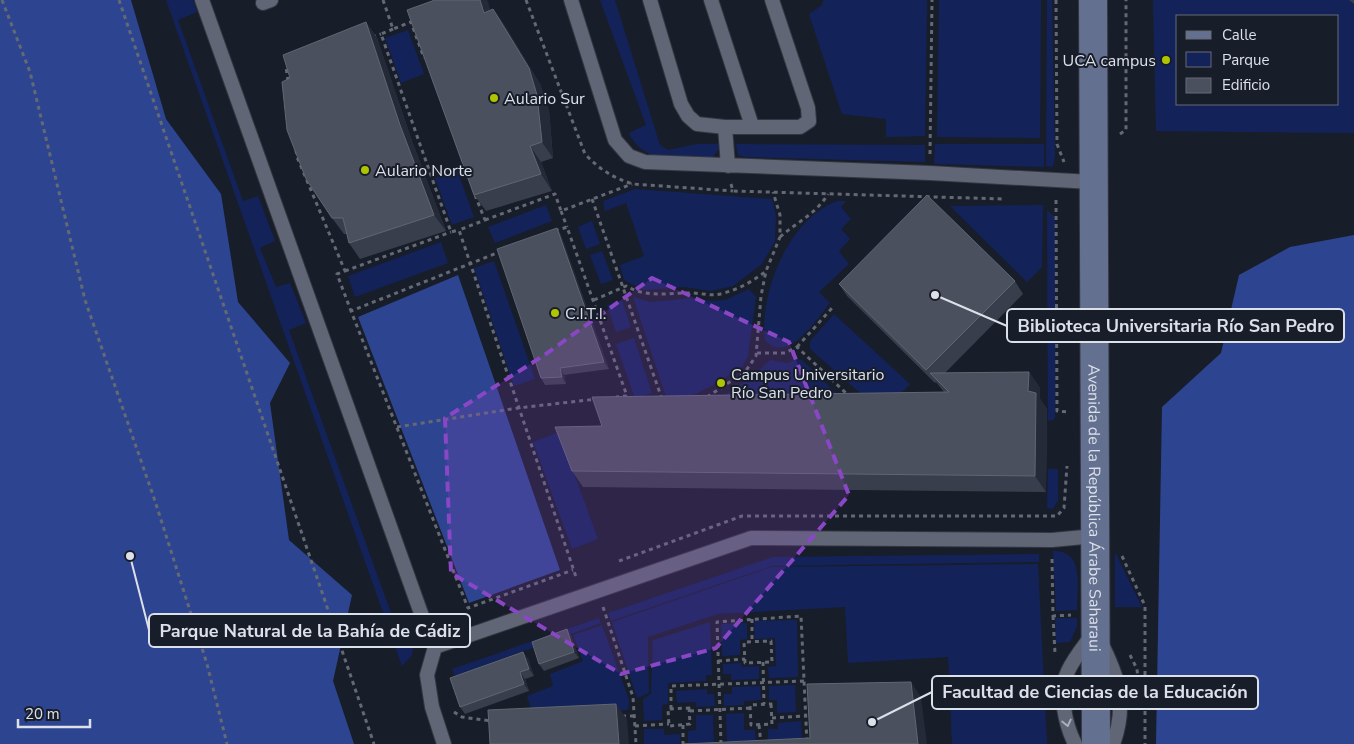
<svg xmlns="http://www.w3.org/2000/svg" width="1354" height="744" font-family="'Nunito Sans',sans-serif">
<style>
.green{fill:#13235a;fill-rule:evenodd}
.forest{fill:#2d4590}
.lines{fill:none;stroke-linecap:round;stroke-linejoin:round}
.lane-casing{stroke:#343741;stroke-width:16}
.secondary-casing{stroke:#343741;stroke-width:30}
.path{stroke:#646974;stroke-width:3;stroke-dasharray:4 4;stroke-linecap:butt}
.lane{stroke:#606676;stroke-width:14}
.secondary{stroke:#647090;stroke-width:28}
.wall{fill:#383e4c}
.shaded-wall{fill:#242a37}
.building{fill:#4a505d;stroke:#616673}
.oneway{stroke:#aaafbb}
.marked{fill:#8a47c5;fill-opacity:0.2;stroke:#8a47c5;stroke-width:4;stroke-dasharray:10 6;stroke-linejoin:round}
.poi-dot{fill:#b0c502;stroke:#181d2a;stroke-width:2}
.labels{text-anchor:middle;stroke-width:4;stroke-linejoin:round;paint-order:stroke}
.poi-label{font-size:16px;fill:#dce0e9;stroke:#181d2a;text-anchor:start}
.street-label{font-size:16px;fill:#dce0e9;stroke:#181d2a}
.leader{fill:none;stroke:#dce0e9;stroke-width:2}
.callout-dot{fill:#dce0e9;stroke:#181d2a;stroke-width:2}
.callout{fill:#181d2a;stroke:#dce0e9;stroke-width:2}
.callout-label{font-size:18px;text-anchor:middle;font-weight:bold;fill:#dce0e9}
</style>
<rect width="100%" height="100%" fill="#181d2a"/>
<!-- green -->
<path class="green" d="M166,0H193L197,12L178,20L243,201L258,196L275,241L260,248L276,287L290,283L306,323L289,330L400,638L415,632L412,655L402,666Z
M600,0H615L660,145L668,150L697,144H718L719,149L713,157L654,156C642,151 634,144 629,133L646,125Z
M824,0H927L925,136L886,137V119L842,114L809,14L821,6Z
M939,0H1041L1040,138L937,137Z
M1047,0H1052L1055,155L1053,167L1046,166Z
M1153,0H1354V133L1156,131ZM1178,16H1338V104H1178Z
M408,30L424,74L401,83L385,38Z
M736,144L925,145V162L744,157L738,155Z
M935,144H1044V167L934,164Z
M457,170L474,217L452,225L435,178Z
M635,189L772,199L776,216L775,241L762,264L733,286L711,291L684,287L644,290L624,280L620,265L644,256L626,203L605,211L603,201Z
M837,201H846L841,207L851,219L841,229L850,239L839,251L849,264L819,292L830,303C817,319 787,366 765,340C759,292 789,219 837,201Z
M546,205L552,221L495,243L488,227Z
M1043,205L1042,267L1027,282L950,206Z
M1047,210L1055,217V417L1053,420L1048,421Z
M592,221L600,244L586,249L578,227Z
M441,242L448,263L355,297L348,276Z
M602,251L613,280L601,284L590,255Z
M494,261L535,379L514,386L474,268Z
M749,289L756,297L748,356L743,366L714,385L689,397L669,398L665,394L633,297L651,302L691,298L711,301L725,300Z
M622,300L631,327L616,332L607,305Z
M834,314L910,384L894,400H868L810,349V341Z
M634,338L652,393L635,399L616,344Z
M797,359L802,360L839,396L720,398L754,375L770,360L788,363Z
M559,432L598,539L572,549L533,442Z
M1048,469H1058V500L1053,509L1047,508Z
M1053,551C1085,550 1077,588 1077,610L1056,611Z
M1115,552L1142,607H1115Z
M1039,554V562L772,566L611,621L608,613L773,557Z
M1038,564L1047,744H952L948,657L848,663L845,607L718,614L648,637L649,693L637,698L612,622L771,567Z
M599,618L601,623L455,676L452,669Z
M1055,618H1077V626L1070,642L1056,643Z
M797,620L798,677L769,678L768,667L776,666L775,638L755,639L754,621Z
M710,622L712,675H706V681L668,683V704L662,705V720L644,721L643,699L651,694L653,640Z
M747,623V639L740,640V655L722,656L721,624Z
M602,625L629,700L628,710L533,715L527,696L553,686L550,674L583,661L573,635Z
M741,663L742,667L759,666V679L731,680V674H723V664Z
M795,685L796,712L777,713V700H769V686Z
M760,686L761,700L744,701V705L724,706V694H732V687Z
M707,689V694H714L715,706L696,707V702L677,703L676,691Z
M744,713V730H755L756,743L727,744L726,714Z
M696,715H713L714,744H688V731L696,730Z
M801,721L802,741L768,742V729H778V723Z
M644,729H664V735L680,734V744H644Z"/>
<!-- forest -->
<path class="forest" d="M0,0H131L166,119L221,194L238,302L290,363L270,403L289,540L352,595L333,681L354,744H0Z
M1354,235V744H1156L1162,407L1221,353L1239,275L1290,247Z
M458,275L560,570L469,603L358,317Z"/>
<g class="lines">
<!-- lane casing -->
<g class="lane-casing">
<path id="lane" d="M202,0L422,616L435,647L427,675L432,707L444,744
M571,0L615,140L629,156L645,162L930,173L1092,182
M650,0L681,104L688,116L697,124L725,127H800L809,121L808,108L772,0
M711,0L752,126
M263,3L271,0
M725,127L728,166
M435,647L751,538L1052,540L1095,536
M1075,744C1065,724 1058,692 1068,671C1075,656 1086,644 1095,631C1116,670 1129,701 1113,744"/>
</g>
<!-- secondary casing -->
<g class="secondary-casing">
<g id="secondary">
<path id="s1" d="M1093,0L1096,744"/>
</g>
</g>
<!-- path -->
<path class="path" d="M2,0L30,72L85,300L155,501L207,664L227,744
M119,0L374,744
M383,0L393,29L411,22L424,58
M526,0L585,154C599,169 613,178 633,184L733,191
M1056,0L1057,144L1064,162
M393,29L381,34L451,232L459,230
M372,37L381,34
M288,81L286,67L290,66
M1120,134L1126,130V0
M296,150L297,157L345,271L337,274L351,311
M930,154L932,0
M731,184L733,191L1004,199
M475,195L485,220L459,230L576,577
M592,199L662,399
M1056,200L1057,411L1069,412
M561,211L567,227
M485,220L555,194L561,211L632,184
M555,231L567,227L627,396L616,397
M780,237C797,222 816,214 828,194
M502,251L351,311L468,608L573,570
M345,271L451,232
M594,300L626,286C647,298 667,293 690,293C703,293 712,297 724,293C739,289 753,281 765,272
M797,347L833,307
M757,353H785L797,347L848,395
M707,397L745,372L756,356L761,296L766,271L780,237V215L773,192
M397,427L518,408L597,399
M1122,556L1145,606V744
M1052,559L1053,616L1071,615
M619,561L742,516H1057L1064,508L1067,466
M603,607L633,697L636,744
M1053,616L1055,653
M752,619V642
M771,641L772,662L745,663L744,642Z
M1130,655L1137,669L1138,680
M718,661L745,659
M763,662L764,704
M771,704L772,724L751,725L750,705Z
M689,708L690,724L669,726L668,709Z
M671,709V686L804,681
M690,711L750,708
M454,712L462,717L491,721
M622,716H634
M772,718L806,716
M683,725V744
M759,725L761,744
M635,726L669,724
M721,744L717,622L801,616L807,744"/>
<!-- lane -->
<use href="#lane" class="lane"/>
<!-- secondary -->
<use href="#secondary" class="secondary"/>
</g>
<!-- wall -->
<path class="wall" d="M1349,0H1354V4Z
M488,2L490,11L493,9L505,26L540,84L549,111L553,158L541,162L552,191L486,211L474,195Z
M366,22L377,38L412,141L446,231L360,259L349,243L347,234H344L332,218L290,78Z
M557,228L561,235L609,369L564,375L566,384L545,385L541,378Z
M1015,281L1023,294L945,373L1029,372L1040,388V399L1047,409L1046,492L583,487L572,471L602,426L944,392L936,382L935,383L847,296L839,284Z
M567,629L571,636L579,658L544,671L539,664Z
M523,652L528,659L534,676L525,679L529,691L465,714L460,707Z"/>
<!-- shaded-wall -->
<path class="shaded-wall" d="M480,0H487L488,2L495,29L484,13Z
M493,9L505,26L540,84L549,111L553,158L542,142Z
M366,22L377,38L412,141L446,231L434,215L400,125Z
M530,146L541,162L552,191L541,174Z
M557,228L561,235L609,369L604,362Z
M560,368L564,375L566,384L562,377Z
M1029,372L1040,388V399L1047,409L1046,492L1035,476L1028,391Z
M567,629L571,636L579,658L574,652Z
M523,652L528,659L534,676L529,669Z
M520,672L525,679L529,691L524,684Z
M911,682L921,697L927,744H918Z
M616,704L627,719L629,744H619Z"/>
<!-- building -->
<path class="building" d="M435,0H480L484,13L493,9L529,68L537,95L542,142L530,146L541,174L474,195L407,10Z
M366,22L400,125L434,215L349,243L343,218H332L306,179L287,130L282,82L290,78L283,55Z
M927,195L1015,281L926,370L839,284Z
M557,228L604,362L560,368L562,377L541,378L497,249Z
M1029,372L1028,391L1036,393L1035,476L572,471L555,427L602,426L592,397L949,392L930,373Z
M567,629L574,652L539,664L532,642Z
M523,652L529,669L520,672L524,684L460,707L450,678Z
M911,682L918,744H684L810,738L807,684Z
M616,704L619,744H490L488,710Z"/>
<!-- one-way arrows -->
<defs><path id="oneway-chevron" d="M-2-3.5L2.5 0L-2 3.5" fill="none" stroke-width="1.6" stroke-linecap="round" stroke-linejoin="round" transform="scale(1.25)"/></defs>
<use class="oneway" href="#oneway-chevron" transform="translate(1067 723) rotate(77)"/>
<!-- marked area -->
<path class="marked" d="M652,278L789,342L849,495L716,648L621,674L451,573L445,418L543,356Z"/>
<!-- markers -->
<g class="poi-dot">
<circle cx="1166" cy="60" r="5"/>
<circle cx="494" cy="98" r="5"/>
<circle cx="365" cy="170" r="5"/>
<circle cx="555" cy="313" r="5"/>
<circle cx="721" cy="383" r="5"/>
</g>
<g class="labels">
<!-- poi labels -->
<g class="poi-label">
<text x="1156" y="66" text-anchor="end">UCA campus</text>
<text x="504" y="104">Aulario Sur</text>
<text x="375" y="176">Aulario Norte</text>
<text x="565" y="319">C.I.T.I.</text>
<text x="731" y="380">Campus Universitario<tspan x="731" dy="18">Río San Pedro</tspan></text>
</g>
<!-- street labels -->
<g class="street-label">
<text dy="6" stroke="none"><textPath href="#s1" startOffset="508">Avenida de la República Árabe Saharaui</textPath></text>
</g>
</g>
<!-- callouts -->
<path class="leader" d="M935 295L1007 326M130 556L149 630M872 722L932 692"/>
<g class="callout-dot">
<circle cx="935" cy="295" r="5"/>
<circle cx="130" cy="556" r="5"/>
<circle cx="872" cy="722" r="5"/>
</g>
<g class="callout">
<rect x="1007" y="309" width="337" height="33" rx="5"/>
<rect x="149" y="614" width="321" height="33" rx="5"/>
<rect x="932" y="676" width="326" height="33" rx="5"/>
</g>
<g class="callout-label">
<text x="1176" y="332">Biblioteca Universitaria Río San Pedro</text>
<text x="310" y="637">Parque Natural de la Bahía de Cádiz</text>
<text x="1095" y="698">Facultad de Ciencias de la Educación</text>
</g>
<!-- legend -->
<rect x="1176" y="15" width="162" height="90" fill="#181d2a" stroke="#666b76"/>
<rect x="1186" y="31" width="25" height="8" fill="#647090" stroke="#666b76"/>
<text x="1222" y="40" font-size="15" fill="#dce0e9">Calle</text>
<rect x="1186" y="52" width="25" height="15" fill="#13235a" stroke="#666b76"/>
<text x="1222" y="65" font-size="15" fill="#dce0e9">Parque</text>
<rect x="1186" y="78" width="25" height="15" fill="#4a505d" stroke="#666b76"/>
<text x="1222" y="90" font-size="15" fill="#dce0e9">Edificio</text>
<!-- scale -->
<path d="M18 719v8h72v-8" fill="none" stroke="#dce0e9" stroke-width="2.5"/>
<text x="25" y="719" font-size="15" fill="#dce0e9" stroke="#181d2a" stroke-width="4" paint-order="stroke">20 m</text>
</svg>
